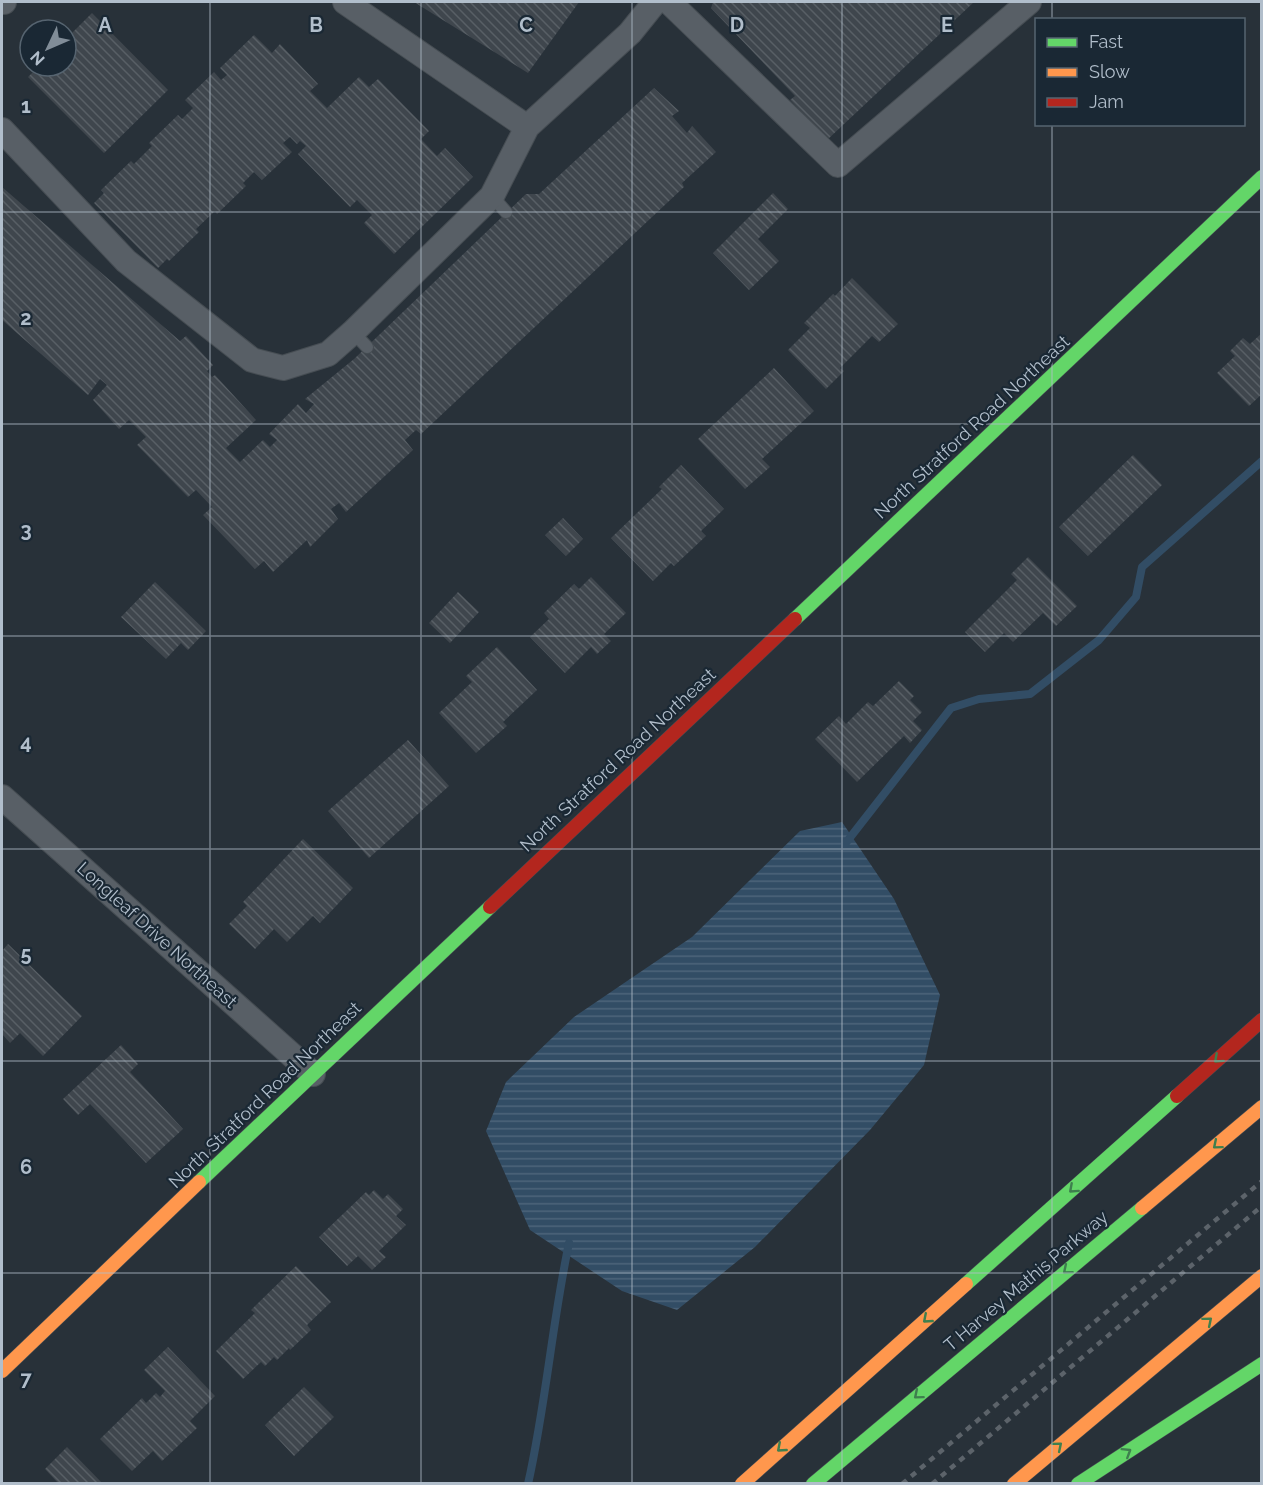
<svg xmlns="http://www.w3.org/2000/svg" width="1263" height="1485" font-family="Raleway,sans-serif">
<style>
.water{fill:url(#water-rules)}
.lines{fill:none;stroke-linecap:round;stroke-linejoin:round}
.stream{stroke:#324d65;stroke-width:8}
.building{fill:url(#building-back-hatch)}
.lane-casing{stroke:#464d53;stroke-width:14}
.street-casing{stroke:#464d53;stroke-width:26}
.fast-casing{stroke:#464d53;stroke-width:15}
.slow-casing{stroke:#464d53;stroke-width:15}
.jam-casing{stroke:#464d53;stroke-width:15}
.lane{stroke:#585f66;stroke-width:12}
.street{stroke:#585f66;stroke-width:24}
.fast{stroke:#63d668;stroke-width:14}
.slow{stroke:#ff974d;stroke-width:14}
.jam{stroke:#b3261e;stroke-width:14}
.rail{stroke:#5c636a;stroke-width:4.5;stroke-dasharray:6 6;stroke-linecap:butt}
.oneway{stroke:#3e7f4e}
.grid{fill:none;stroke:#b1becb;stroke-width:1.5;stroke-opacity:0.55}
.labels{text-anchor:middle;stroke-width:4.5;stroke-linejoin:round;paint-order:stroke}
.street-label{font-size:18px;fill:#b1becb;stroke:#1a2834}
.grid-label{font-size:20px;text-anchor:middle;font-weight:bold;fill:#b1becb;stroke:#1a2834;stroke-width:4.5;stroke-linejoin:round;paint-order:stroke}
</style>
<defs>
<pattern id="water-rules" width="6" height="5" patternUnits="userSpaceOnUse" patternTransform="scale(1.5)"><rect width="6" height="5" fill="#324d65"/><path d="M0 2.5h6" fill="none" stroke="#4d657a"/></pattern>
<pattern id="building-back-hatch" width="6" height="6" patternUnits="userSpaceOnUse" patternTransform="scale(1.5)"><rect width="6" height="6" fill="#3f464d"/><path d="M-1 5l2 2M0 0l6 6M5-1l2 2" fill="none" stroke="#585f65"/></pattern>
</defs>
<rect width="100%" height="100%" fill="#283139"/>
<!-- water -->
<path class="water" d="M842,822L894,899L940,995L924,1065L870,1130L755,1247L677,1310L622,1291L530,1230L486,1131L506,1082L574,1017L692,937L800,831Z"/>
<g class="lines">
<!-- stream -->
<path class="stream" d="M845,844L951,708L979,699L1030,694L1099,640L1136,597L1142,567L1262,461
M528,1484C546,1404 552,1323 569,1243"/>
</g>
<!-- building -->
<path class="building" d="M414,2H579L528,73Z
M713,2H974L827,140L790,100L795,96L711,8Z
M92,13L168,90L104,153L28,77L39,66H66V39Z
M254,35L272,53L280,44L318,84L310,91L327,108L359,77L369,87L378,79L429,131L421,139L437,156L445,148L473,177L394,254L364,223L372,215L357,200L350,207L298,154L306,146L300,141L297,144L290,137L283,143L292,152L262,180L254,172L243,183L246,186L217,214L215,211L196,229L199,232L169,261L167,259L158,268L94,203L104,193L101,190L131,161L134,164L152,146L149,143L178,115L182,119L193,108L185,100L214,72L221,80L227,75L220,68Z
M654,88L679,111L672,116L687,133L692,126L716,152L682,183L684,187L421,434L416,430L405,440L413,450L346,512L339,503L331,509L338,519L310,547L307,540L273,572L264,561L255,569L203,515L212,507L196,490L188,497L137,445L146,437L129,420L119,429L93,400L107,385L100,379L88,395L2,320V187L180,341L186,336L213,365L207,371L212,377L215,375L256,420L226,448L240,462L263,440L270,447L277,440L269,434L298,404L306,413L314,404L305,399L354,359L526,194H539Z
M773,193L788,209L758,239L779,261L749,290L713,253Z
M852,278L898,324L879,342L872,336L840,368L844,371L826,389L788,350L810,328L804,323L833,294L835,296Z
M1262,333V394L1249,406L1217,373L1235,356L1230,351L1243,338L1250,344Z
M774,368L814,411L762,459L770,467L745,489L698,439Z
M1133,455L1162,485L1088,556L1059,527Z
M681,465L724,509L701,531L706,536L674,566L671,563L653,581L611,538L662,489L659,487Z
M563,518L583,539L566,556L545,535Z
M1028,557L1077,606L1056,626L1043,613L1013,642L1004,633L985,652L965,632L1017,580L1011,574Z
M591,577L626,613L604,634L611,641L597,654L591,647L565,673L530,637L549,619L544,613L574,584L579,589Z
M155,582L206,631L188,650L181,643L166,659L121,617Z
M458,592L479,612L450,643L429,623Z
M497,647L537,690L503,722L507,726L476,753L439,713L472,682L466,676Z
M899,681L914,696L910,700L922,712L913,721L922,730L910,743L904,736L857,782L815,739L839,716L846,724L868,702L873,706Z
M408,740L449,786L369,858L328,811Z
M303,839L353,888L320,923L313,916L287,942L274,929L255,949L229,924L247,906L243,902Z
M8,944L82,1016L43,1056L20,1033L10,1043L2,1034V951Z
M121,1045L138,1064L130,1072L183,1129L146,1163L90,1104L78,1115L63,1099Z
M374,1190L383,1199L388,1194L403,1209L396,1216L406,1225L379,1251L386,1257L372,1270L358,1256L347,1266L319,1237L366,1192L369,1195Z
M296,1266L331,1302L307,1325L311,1330L290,1350L289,1348L277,1360L274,1357L265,1366L261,1362L243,1379L216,1351L255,1313L251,1310Z
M168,1347L215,1396L190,1421L197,1428L162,1461L153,1451L132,1471L100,1439L142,1398L146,1403L156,1393L160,1397L165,1391L144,1370Z
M304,1387L334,1417L294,1456L265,1425Z
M67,1447L103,1484H59L45,1469Z"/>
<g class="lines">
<!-- lane casing -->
<g class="lane-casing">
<path id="lane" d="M492,196L506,212
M353,332L367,347"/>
</g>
<!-- street casing -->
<g class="street-casing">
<path id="street" d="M2,2H4
M345,2L527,127
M669,2L838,165L1029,2
M2,130L126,261L252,360L283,368L328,354L353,332L492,196L527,127L630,33L655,2
M2,797L313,1074"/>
</g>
<!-- fast casing -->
<g class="fast-casing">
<path id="fast" d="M795,619L1262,177
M199,1182L490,907
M966,1284L1177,1096
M813,1484L1142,1208
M1078,1484L1262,1364"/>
</g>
<!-- slow casing -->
<g class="slow-casing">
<path id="slow" d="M1142,1208L1262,1107
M2,1371L199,1182
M742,1484L966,1284
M1014,1484L1262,1276"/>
</g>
<!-- jam casing -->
<g class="jam-casing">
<path id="jam" d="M490,907L795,619
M1177,1096L1262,1020"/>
</g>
<!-- lane -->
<use href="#lane" class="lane"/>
<!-- street -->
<use href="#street" class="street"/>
<!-- fast -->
<use href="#fast" class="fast"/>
<!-- slow -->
<use href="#slow" class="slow"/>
<!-- jam -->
<use href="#jam" class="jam"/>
<!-- rail -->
<path class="rail" d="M902,1484L1262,1181
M932,1484L1262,1206"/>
</g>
<!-- one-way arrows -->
<defs><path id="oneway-chevron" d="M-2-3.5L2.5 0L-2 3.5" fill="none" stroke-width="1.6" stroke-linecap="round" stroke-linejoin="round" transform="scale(1.5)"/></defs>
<g class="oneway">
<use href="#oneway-chevron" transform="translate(1218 1059) rotate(138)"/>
<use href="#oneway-chevron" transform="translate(1217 1145) rotate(140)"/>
<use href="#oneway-chevron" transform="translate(1073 1189) rotate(138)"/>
<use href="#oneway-chevron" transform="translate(1067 1270) rotate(140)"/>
<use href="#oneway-chevron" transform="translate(927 1319) rotate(139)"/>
<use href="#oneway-chevron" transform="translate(1208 1321) rotate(-40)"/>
<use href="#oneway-chevron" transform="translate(918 1395) rotate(140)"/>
<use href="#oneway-chevron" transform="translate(1058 1446) rotate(-40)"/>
<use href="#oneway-chevron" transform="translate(781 1448) rotate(139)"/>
<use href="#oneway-chevron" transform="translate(1127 1452) rotate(-32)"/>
</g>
<!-- grid -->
<path class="grid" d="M210,2V1484M421,2V1484M632,2V1484M842,2V1484M1052,2V20M1052,124V1484M2,212H1262M2,424H1262M2,636H1262M2,849H1262M2,1061H1262M2,1273H1262"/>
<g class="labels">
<!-- street labels -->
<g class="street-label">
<text transform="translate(972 427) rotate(-43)" y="6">North Stratford Road Northeast</text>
<text transform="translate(618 760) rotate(-43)" y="6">North Stratford Road Northeast</text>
<text transform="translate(157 935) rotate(42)" y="6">Longleaf Drive Northeast</text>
<text transform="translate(265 1095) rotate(-44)" y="6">North Stratford Road Northeast</text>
<text transform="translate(1026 1281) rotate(-40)" y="6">T Harvey Mathis Parkway</text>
</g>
</g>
<g class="grid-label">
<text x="105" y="32">A</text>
<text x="316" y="32">B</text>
<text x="526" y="32">C</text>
<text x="737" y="32">D</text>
<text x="947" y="32">E</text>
<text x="26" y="113">1</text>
<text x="26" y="325">2</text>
<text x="26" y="537">3</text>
<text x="26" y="749">4</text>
<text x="26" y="961">5</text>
<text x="26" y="1174">6</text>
<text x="26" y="1386">7</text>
</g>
<!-- border -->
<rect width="1263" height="1485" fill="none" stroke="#b1becb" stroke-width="6"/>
<!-- legend -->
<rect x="1035" y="18" width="210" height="108" fill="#1a2834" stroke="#566470" stroke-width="1.5"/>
<rect x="1047" y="38" width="30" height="9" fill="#63d668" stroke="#566470" stroke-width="1.5"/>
<text x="1089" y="48" font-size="18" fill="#b1becb">Fast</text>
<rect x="1047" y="68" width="30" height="9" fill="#ff974d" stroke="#566470" stroke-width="1.5"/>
<text x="1089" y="78" font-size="18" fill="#b1becb">Slow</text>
<rect x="1047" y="98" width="30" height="9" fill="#b3261e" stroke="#566470" stroke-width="1.5"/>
<text x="1089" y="108" font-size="18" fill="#b1becb">Jam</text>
<!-- north arrow -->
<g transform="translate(48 48) rotate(226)"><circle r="28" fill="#1a2834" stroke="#566470" stroke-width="1.5"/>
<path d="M0-4.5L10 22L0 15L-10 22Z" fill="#818d98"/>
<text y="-9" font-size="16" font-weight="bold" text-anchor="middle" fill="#b1becb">N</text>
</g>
</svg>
